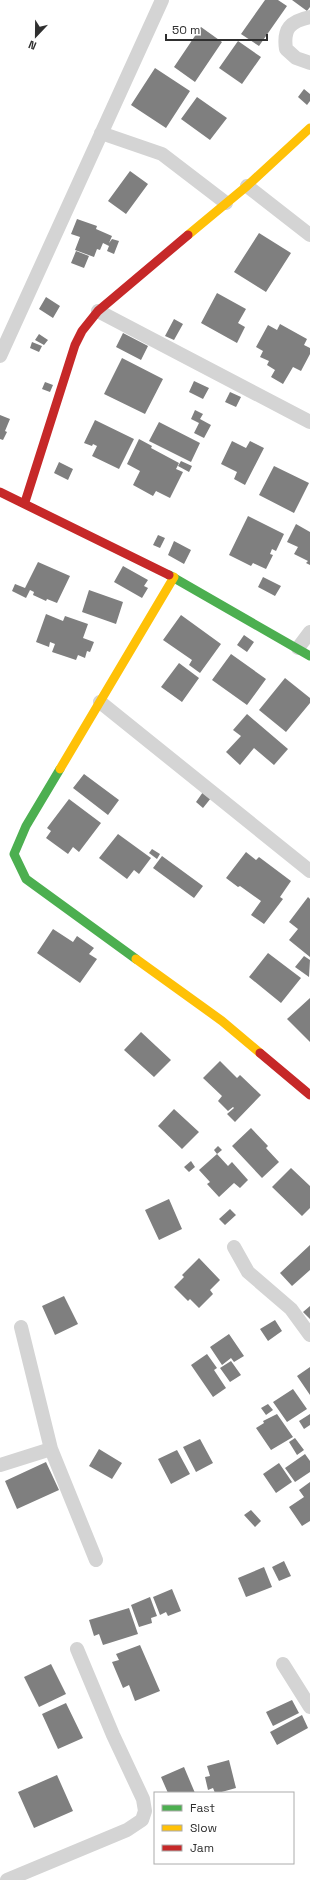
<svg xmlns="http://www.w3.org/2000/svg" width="310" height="1880" font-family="'Space Grotesk',sans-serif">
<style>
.building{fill:#7f7f7f}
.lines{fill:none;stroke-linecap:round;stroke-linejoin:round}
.street{stroke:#d4d4d4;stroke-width:14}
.fast{stroke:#4caf50;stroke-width:9}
.slow{stroke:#ffc107;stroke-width:9}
.jam{stroke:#c62828;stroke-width:9}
</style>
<rect width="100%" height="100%" fill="#fff"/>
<!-- building -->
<path class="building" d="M265,0H278L287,6L259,46L241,34Z
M292,0H310V7L307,11Z
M201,27L222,42L195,82L174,67Z
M238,41L261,57L242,84L219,68Z
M155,68L190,91L166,128L131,105Z
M304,89L310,94V101L307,105L298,97Z
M197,97L227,118L210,140L181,119Z
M130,171L148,184L126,214L108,201Z
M77,219L97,226L96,229L112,236L109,243L112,239L119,241L114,254L107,251L109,246L103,243L100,250L97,249L94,257L75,250L80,237L71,234Z
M259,233L291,253L266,292L234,272Z
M76,251L89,256L84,268L71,263Z
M217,293L246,309L238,323L245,327L237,343L201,323Z
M46,297L60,306L53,318L39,309Z
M174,319L183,324L174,340L165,336Z
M280,324L307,339L304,345L310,348V354L301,371L293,367L283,384L271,377L275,370L267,365L269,361L260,357L263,351L256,347L268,325L277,330Z
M123,333L148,346L141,360L116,347Z
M39,334L48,340L44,345L35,340Z
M32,342L42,346L39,352L30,348Z
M122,358L163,379L145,414L104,394Z
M194,381L209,388L203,399L189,392Z
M45,382L53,385L50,392L42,389Z
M230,392L241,397L236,407L225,402Z
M195,410L203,414L200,419L211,425L204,438L194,433L199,423L191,419Z
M0,415L10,419L5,431L7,432L3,440L0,439Z
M95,420L134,439L119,469L92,456L97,446L93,444L92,446L84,443Z
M159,422L200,443L191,462L149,441Z
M139,439L152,446L151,448L179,463L176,469L183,472L170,498L156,491L153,496L133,485L140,471L127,464Z
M232,441L246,448L250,441L264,448L245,485L234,479L237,472L221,464Z
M181,461L192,466L189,472L178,466Z
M59,462L73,469L68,480L54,473Z
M274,466L309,483L294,513L259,495Z
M248,516L284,534L276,551L272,549L270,554L273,555L266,569L253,563L251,566L229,555Z
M296,524L310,532V565L306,563L308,561L294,554L298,547L287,542Z
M158,535L165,538L160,548L153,545Z
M174,541L191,550L184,564L168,555Z
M38,562L70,576L57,603L47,599L46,601L33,595L34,592L30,590L26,598L12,591L15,584L25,588Z
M123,566L148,580L144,586L148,588L142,598L114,582Z
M263,577L281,586L275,596L258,587Z
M89,590L123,602L116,624L82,612Z
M46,614L63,621L65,616L88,624L83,638L94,642L90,652L87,651L85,658L78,655L76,660L52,652L55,644L50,642L49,647L36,642Z
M181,615L221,644L200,673L189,665L192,660L163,640Z
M244,635L254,642L247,652L237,645Z
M231,654L266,679L247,705L212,680Z
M179,663L199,678L182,702L161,687Z
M285,678L310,698V703L286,732L259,710Z
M247,714L288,749L274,765L254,748L240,765L226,752L241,736L233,730Z
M84,774L119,800L108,815L73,788Z
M203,792L211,798L203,808L196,802Z
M69,799L101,823L79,852L73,847L68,854L46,838L51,831L47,828Z
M118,834L151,858L139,874L134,870L127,879L99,858Z
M152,849L160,854L157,859L149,853Z
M246,852L256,860L259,857L291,881L280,897L283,899L264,924L251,915L261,901L240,886L238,887L226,878Z
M162,856L203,886L194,898L153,868Z
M308,897L310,899V957L289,940L298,929L289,922Z
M53,929L73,942L77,936L94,948L89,954L97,959L80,983L37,953Z
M268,953L301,978L281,1003L249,977Z
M304,956L310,960L309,977L295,967Z
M310,998V1042L287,1019Z
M141,1032L171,1060L154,1077L124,1050Z
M220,1061L237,1078L240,1075L261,1095L235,1122L227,1114L234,1108L233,1107L228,1111L218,1101L222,1096L203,1078Z
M174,1109L199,1132L182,1149L158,1126Z
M251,1128L268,1146L266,1148L279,1162L262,1178L232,1146Z
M218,1146L222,1150L217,1154L228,1166L232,1162L248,1180L240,1188L234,1183L219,1197L207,1184L210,1182L199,1170L217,1154L214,1150Z
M191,1161L195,1167L189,1172L184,1167Z
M291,1168L310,1186V1208L302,1216L272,1187Z
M169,1199L182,1229L159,1240L145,1210Z
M230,1209L236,1215L225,1225L219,1219Z
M310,1245V1270L292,1286L280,1273Z
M199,1258L220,1280L210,1290L213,1294L199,1308L190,1299L188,1301L174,1287L184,1277L182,1275Z
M64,1296L78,1324L55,1335L42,1306Z
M310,1306V1319L303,1312Z
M275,1320L282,1331L268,1341L260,1329Z
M229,1334L244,1356L234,1362L231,1358L222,1365L210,1347Z
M207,1354L217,1368L214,1370L226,1388L213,1397L191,1365Z
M231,1361L241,1375L230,1382L220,1368Z
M310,1367V1395L297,1376Z
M293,1389L307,1409L287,1422L273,1402Z
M268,1404L273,1410L266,1415L261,1408Z
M277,1414L293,1437L271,1450L256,1428L264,1423L263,1421Z
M310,1414V1425L304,1429L299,1421Z
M295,1438L304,1450L297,1455L289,1442Z
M200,1439L213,1463L196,1472L183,1447Z
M99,1449L122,1463L112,1479L89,1466Z
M177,1450L190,1474L171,1484L158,1459Z
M305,1454L310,1461V1472L295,1482L285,1468Z
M46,1462L59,1490L17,1509L5,1481Z
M279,1463L292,1482L276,1493L263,1474Z
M310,1482V1521L302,1526L289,1507L304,1497L299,1490Z
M251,1510L261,1521L255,1527L244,1515Z
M284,1561L291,1576L279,1581L272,1567Z
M264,1567L272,1587L246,1597L238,1578Z
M172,1589L181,1611L168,1616L166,1612L160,1615L153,1597Z
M150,1597L157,1616L151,1618L152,1623L139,1627L131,1605Z
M129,1608L138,1634L103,1645L99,1634L94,1636L89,1620Z
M140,1645L160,1691L135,1701L129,1685L123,1688L112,1662L119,1660L116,1654Z
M51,1664L66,1694L39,1707L24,1677Z
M292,1700L299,1713L273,1726L266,1712Z
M66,1703L83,1738L58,1749L42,1714Z
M302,1715L308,1728L277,1745L270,1732Z
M229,1760L236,1788L218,1793H215L213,1788L208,1790L205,1777L210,1776L207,1766Z
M184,1767L195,1793H168L161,1777Z
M57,1775L73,1811L34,1828L18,1792Z"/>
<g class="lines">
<!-- street -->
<path class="street" d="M310,17C290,21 283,29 286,49L296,58L310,63
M101,133L162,154L226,203
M247,186L310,235
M98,311L310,422
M0,356L162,0
M298,648L310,632
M100,702L310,871
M234,1247L248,1272L291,1309L310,1335
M21,1327L51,1449
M0,1465L51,1449L96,1560
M283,1664L310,1707
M7,1880L127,1830L142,1820L145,1811L143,1799L113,1735L77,1649"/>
<!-- fast -->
<path class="fast" d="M169,575L310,656
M60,769L26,826L14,854L26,879L136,959"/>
<!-- slow -->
<path class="slow" d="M188,235L247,186L310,128
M60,769L174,577
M136,959L222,1021L260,1053"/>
<!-- jam -->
<path class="jam" d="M0,492L169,575
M25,502L75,345L82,331L98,311L188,235
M260,1053L310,1095"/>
</g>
<!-- legend -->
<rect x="154" y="1792" width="140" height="72" fill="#ffffff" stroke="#acacac"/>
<rect x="162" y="1805" width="20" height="6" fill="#4caf50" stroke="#acacac"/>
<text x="190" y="1812" font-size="12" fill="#2f2f2f">Fast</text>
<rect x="162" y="1825" width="20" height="6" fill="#ffc107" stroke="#acacac"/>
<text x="190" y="1832" font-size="12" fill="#2f2f2f">Slow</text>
<rect x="162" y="1845" width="20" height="6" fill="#c62828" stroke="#acacac"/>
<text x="190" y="1852" font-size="12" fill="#2f2f2f">Jam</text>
<!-- north arrow -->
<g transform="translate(36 36) rotate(202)" stroke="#ffffff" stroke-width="3" paint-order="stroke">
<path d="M0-3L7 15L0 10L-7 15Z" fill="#2f2f2f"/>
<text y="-6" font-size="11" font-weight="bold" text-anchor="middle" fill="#2f2f2f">N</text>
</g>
<!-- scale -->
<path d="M166 34v6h101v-6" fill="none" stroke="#2f2f2f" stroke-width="2"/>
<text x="172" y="34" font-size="12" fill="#2f2f2f" stroke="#ffffff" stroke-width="3" paint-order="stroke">50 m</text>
</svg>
